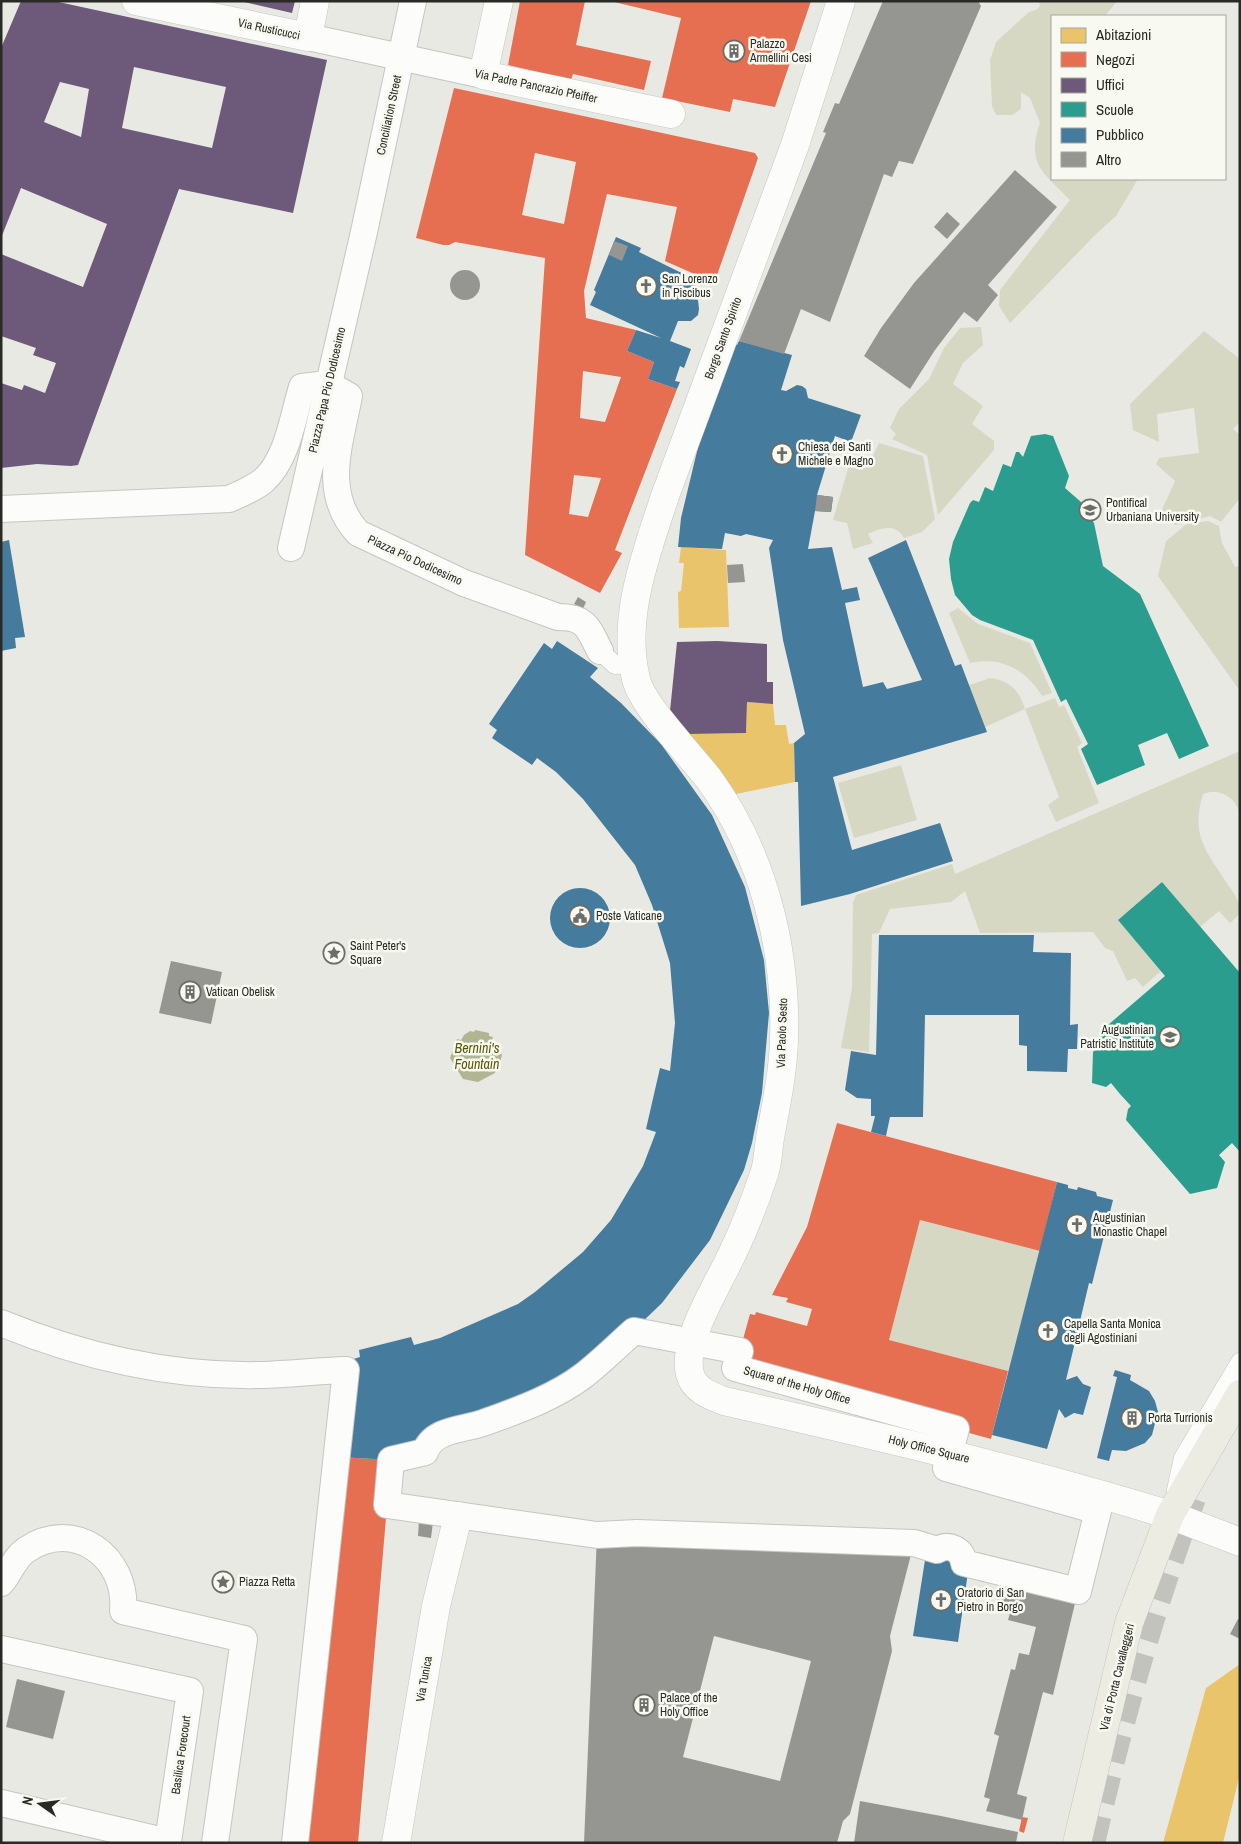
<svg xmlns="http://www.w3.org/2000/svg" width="1241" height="1844" font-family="'Archivo Narrow',sans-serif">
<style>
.green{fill:#d6d8c3}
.water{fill:#b2b592}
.homes{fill:#e9c46a}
.shops{fill:#e76f51;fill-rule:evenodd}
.offices{fill:#6d597a;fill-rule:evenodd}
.schools{fill:#2a9d8f}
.public{fill:#457b9d}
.building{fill:#959592;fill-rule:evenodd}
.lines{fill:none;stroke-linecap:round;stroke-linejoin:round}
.primary-tunnel{stroke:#c3c3be;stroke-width:28;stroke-dasharray:28 14;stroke-linecap:butt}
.service-casing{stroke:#c5c5c1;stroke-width:19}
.pedestrian-casing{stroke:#c5c5c1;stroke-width:28}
.minor-casing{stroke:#c5c5c1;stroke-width:29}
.tertiary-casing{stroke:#c5c5c1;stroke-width:29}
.primary-casing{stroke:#c4c4c2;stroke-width:29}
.service{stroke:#fcfcfb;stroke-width:18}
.pedestrian{stroke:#fcfcfb;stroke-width:26}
.minor{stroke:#fcfcfb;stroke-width:28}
.tertiary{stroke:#fcfcfb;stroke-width:28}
.primary{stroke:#ecece2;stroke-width:28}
.labels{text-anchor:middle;stroke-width:5;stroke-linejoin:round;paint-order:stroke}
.street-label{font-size:12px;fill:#292a26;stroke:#f8f9f0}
.poi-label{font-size:12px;fill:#292a26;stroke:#f8f9f0;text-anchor:start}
.water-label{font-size:14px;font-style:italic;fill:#575906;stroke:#f8f9f0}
</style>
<rect width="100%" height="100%" fill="#e9e9e4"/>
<!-- green -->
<path class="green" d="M1039,1H1117L1105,16H1052V179H1138L1116,216L1096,234L1010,323L999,306L1000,290L1070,200C1043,172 1026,165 1040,123L1030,98L1021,92V109L1012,115H996L992,106L990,60L996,42L1029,12L1036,10L1040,6Z
M981,327L983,345L963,363L953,384L983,406L972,424L994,441V450L938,515L927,455L892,439L896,434L890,428L899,409L929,379L944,348L960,328Z
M1204,331L1240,359V422L1233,429L1240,435V498L1221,522L1210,516L1175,525L1161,512L1175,481L1156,464L1159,458L1199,453L1194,408L1157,414L1159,442L1133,430L1130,404Z
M879,443L923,456L935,519L922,532L904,538C896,523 881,528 868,534L873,543L853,549L847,523L833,520L851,458L870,462Z
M1208,521L1219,526L1222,543L1235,567L1240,566V691L1158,576L1166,541L1187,524Z
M958,608L978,624L1030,643L1052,693L1042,696C1026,670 1002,656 970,663L949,613Z
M990,678C1009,680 1020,691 1025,709L1055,698L1059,707L1064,705L1082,743L1077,747L1099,803L1056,822L1048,805L1059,797L1025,709L985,727L969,685Z
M1240,751V818C1239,799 1221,787 1203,794C1190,837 1207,852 1229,886C1236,896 1240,902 1240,914L1230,923L1219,911L1200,927L1162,882L1118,920L1161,971L1143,987L1135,978L1127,981L1113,951L1105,948L1093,932L980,933L965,891L951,902L890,909L879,933L872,934L869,1052L841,1048L852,988L853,903L856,895L952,864L955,874Z
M901,765L917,820L854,838L838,783Z
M920,1220L1040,1251L1008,1371L889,1340Z"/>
<!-- water -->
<path class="water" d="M475,1030L489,1033V1036L493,1037L492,1040L497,1043L498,1048L501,1049L500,1054H502L499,1069L496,1068L495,1073L478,1082L463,1079L450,1058L457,1039L461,1040L464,1035L470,1031L474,1032Z"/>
<!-- homes -->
<path class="homes" d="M681,547L726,550L729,627L679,628L678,592L681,591L684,563H679Z
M747,702L773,704L775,725H786L789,744L794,743L795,782L736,794L689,734L746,733Z
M1240,1664V1774L1223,1843H1163L1206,1688Z"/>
<!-- shops -->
<path class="shops" d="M520,1H585L576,45L651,61L644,90L573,74L571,80L508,65Z
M610,1H811L775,107L733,99L730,112L662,98L681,18Z
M454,88L755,153L758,158L716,278L713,277L708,280L665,261L677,207L607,194L584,291L586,318L636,330L627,351L654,362L648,379L677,389L615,550L622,553L600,593L525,555L545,258L455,242L449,245H443L416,238ZM535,153L576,162L564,224L522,215ZM583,371L621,377L605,422L580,418ZM574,475L601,478L588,517L569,514Z
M837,1123L1057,1182L1040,1251L920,1220L889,1340L1008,1371L991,1439L735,1368L750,1314L755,1315L756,1312L807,1326L812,1309L786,1302L788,1298L772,1295L807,1227Z
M339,1457L391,1460L358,1843H297Z
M1022,1817L1028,1818L1024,1833L1019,1831Z"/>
<!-- offices -->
<path class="offices" d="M21,1H54L327,60L293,213L179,189L78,465L71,466L37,464L1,468V383L22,390L24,385L45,393L56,363L33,355L36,348L1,336V254L83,287L107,224L21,188L1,238V48ZM134,67L226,87L212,148L122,128ZM60,82L89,89L81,137L44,122Z
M240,1H295L292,13Z
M717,641L767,644V682H773V704L747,702L746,733L689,734L670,711L677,642Z"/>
<!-- schools -->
<path class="schools" d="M1045,434L1053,436L1069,476L1065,488L1081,502L1094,523L1103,566L1140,594L1209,746L1179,759L1167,733L1138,745L1145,765L1097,785L1081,749L1088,744L1066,699L1061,702L1033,640L980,620L972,615L955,595L951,579L949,559L953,542L970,503L973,500L979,502L985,487L993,491L1003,464L1011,467L1016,452H1019L1023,457L1031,436Z
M1162,882L1240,973V1152L1232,1143L1219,1155L1225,1162L1217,1188L1190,1194L1126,1120L1128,1109L1131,1106L1120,1094L1111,1083L1106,1087L1092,1083L1093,1052L1101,1042V1031L1165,976L1118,920Z"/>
<!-- public -->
<path class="public" d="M616,237L641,248L639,252L698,281L691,294L698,300L699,309L698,315L691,321H678L670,341L691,349L684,368L680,366L675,381L680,382L677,389L648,379L654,362L627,351L636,330L661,338L590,305L596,292L594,290Z
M739,341L792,355L781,390L786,391L797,385L802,386L806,389L808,398L861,415L851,442L835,436L817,495L833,497L831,512L815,511L808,549L832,547L842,590L857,587L860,600L845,603L863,687L883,682L887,689L922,680L868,558L906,540L955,666L961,664L987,732L833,777L852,850L940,823L953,861L850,894L801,906L798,782H795L794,743L805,734L783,640L769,548L773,540L746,534L741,536L725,533L722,549L678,547L681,518L705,418L730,343L737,345Z
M9,540L25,637L15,638L16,648L1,651V542Z
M557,641L598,668L590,677L621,703L661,744L712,815L745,887L764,960L769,1013L762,1093L752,1143L744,1170L710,1240L662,1303L615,1348L463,1428L391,1460L339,1457L347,1361L360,1357L359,1350L411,1337L414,1345L440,1338L518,1304L535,1292L583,1252L611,1220L643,1166L656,1132L646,1129L660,1068L670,1071L675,1023L670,963L652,905L635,865L583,799L556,772L537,758L532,765L492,738L497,730L489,724L544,643L552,649Z
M550 918a30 30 0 1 1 60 0a30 30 0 1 1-60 0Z
M879,935H1034L1033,952L1071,953L1070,1025L1078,1024L1077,1049H1068L1067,1072L1027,1071V1046L1019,1045V1015H925L923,1117H890L886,1136L871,1132L875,1116H871V1099L857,1098L845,1090L851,1051L876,1055Z
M1057,1182L1068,1185V1188L1077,1190L1078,1187L1096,1192L1097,1196L1113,1200L1092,1284L1089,1283L1066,1380L1077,1376L1083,1384L1091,1387L1083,1415L1074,1413L1065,1418L1059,1409L1047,1449L992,1435Z
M1115,1370L1131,1375L1130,1380L1149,1391L1155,1401L1158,1412L1152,1435L1145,1443L1126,1451L1112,1450L1109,1461L1097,1458L1117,1377L1113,1376Z
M959,1552L969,1565L958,1642L913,1636L925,1560Z"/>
<!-- building -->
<path class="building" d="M883,1H978L981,6L913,164L899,161L892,177L884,174L830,322L801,309L784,354L739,341L826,133L823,132L835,103L839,104Z
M1015,170L1057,207L988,285L998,295L977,322L964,312L935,350L910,389L864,356L881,328L914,283Z
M947,212L960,224L947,239L934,227Z
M614,241L628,246L622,261L609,255Z
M450 285a15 15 0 1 1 30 0a15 15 0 1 1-30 0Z
M817,495L833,497L831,512L815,511Z
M743,564L745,582L728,583L727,565Z
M578,597L586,602L583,609L574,604Z
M171,961L222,972L211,1024L159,1013Z
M419,1520L433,1522L431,1538L418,1536Z
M597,1535L914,1543L890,1636L892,1651L850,1814L843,1821L837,1843H584ZM714,1636L811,1661L780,1781L683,1757Z
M1004,1573L1078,1591L1053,1695L1043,1692L1017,1794L1027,1797L1022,1820L986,1811L990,1799L984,1797L999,1736L994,1734L1011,1669L1015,1670L1019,1653L1029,1655L1036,1627L1008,1620L1010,1613L1002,1611L1004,1606L996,1604Z
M1238,1619L1240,1620V1639L1230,1634Z
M17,1679L65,1691L53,1739L6,1727Z
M860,1801L941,1816L1018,1832L1016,1843H854Z"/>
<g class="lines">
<!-- primary-tunnel -->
<path class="primary-tunnel" d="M1091,1843C1118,1726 1150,1610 1192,1498"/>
<!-- service casing -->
<g class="service-casing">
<path id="service" d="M600,651L615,665L633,664
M1176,1490L1183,1458L1240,1362"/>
</g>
<!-- pedestrian casing -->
<g class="pedestrian-casing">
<path id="pedestrian" d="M308,37L483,75
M1,509L229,499C241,494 253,489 263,481C288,459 293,416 302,387L328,384L349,396C340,444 321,493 358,533L464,583L558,617C587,617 588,628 600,651
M291,548L364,232L413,1
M1,1323C84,1357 173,1377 262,1375C290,1374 318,1371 346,1370L295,1843
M634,1331L740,1351L735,1368L956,1429L946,1468L1098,1511L1078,1591L964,1563C962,1549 949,1543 937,1550L914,1543L637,1533L597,1535L387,1505L391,1460L425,1452C433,1429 463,1430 483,1423C516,1411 554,1398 583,1376C601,1362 617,1346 634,1331Z
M1,1583C10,1574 13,1559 26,1550C74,1517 128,1557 123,1611L244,1639L215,1843
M1,1649L190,1691L168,1842L1,1803"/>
</g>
<!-- minor casing -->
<g class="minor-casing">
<path id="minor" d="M136,1L308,37L315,1
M499,1L483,75L671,114
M841,1L795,145L665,496C646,554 621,618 636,679C643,707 690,754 709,779C763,853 787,949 784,1040C783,1073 776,1105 770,1138C768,1151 768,1165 763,1177C755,1201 745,1227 734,1250C720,1282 681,1340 690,1374C694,1390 711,1396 724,1401C874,1435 1023,1470 1170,1515
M396,1843L436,1606L458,1516"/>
</g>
<!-- tertiary casing -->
<g class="tertiary-casing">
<path id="tertiary" d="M1170,1515L1240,1542"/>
</g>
<!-- primary casing -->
<g class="primary-casing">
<path id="primary" d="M1077,1843L1129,1623L1170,1515L1240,1394"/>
</g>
<!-- service -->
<use href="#service" class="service"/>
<!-- pedestrian -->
<use href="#pedestrian" class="pedestrian"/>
<!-- minor -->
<use href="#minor" class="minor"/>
<!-- tertiary -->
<use href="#tertiary" class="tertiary"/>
<!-- primary -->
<use href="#primary" class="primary"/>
</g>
<!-- icons -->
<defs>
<g id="building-ring" transform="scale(1.125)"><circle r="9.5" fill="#f8f9f0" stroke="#6c6d68" stroke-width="1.5"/><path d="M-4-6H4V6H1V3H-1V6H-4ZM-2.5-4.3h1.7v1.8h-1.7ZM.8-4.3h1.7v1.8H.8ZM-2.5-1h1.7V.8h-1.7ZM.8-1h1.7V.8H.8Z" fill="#6c6d68"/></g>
<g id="church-ring" transform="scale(1.125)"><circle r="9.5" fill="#f8f9f0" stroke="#6c6d68" stroke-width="1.5"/><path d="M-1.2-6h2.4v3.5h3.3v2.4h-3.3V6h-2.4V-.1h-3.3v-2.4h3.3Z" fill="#6c6d68"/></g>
<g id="university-ring" transform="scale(1.125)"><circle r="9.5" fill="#f8f9f0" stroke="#6c6d68" stroke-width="1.5"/><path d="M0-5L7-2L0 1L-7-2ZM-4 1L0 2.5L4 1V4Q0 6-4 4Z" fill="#6c6d68"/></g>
<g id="civic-ring" transform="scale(1.125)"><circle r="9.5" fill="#f8f9f0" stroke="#6c6d68" stroke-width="1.5"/><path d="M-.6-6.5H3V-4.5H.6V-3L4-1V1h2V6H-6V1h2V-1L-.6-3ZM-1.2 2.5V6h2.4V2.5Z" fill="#6c6d68"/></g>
<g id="sight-ring" transform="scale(1.125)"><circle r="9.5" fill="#f8f9f0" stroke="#6c6d68" stroke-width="1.5"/><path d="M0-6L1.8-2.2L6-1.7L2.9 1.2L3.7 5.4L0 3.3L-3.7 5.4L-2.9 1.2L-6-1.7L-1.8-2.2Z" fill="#6c6d68"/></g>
</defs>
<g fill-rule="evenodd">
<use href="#building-ring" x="734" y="51"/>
<use href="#church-ring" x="646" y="286"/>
<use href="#church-ring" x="782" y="454"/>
<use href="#university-ring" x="1090" y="510"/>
<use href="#civic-ring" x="580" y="916"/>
<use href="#sight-ring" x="334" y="953"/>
<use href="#building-ring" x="190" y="992"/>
<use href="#university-ring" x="1170" y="1037"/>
<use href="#church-ring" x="1077" y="1225"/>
<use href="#church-ring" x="1048" y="1331"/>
<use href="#building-ring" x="1132" y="1418"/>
<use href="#sight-ring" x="223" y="1582"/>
<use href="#church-ring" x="941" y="1600"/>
<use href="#building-ring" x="644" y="1705"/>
</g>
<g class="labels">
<!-- street labels -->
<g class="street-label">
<text transform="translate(269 29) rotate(12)" y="4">Via Rusticucci</text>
<text transform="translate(536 86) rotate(12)" y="4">Via Padre Pancrazio Pfeiffer</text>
<text transform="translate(389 115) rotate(-78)" y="4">Conciliation Street</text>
<text transform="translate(723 338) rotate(-70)" y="4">Borgo Santo Spirito</text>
<text transform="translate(327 390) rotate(-77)" y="4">Piazza Papa Pio Dodicesimo</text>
<text transform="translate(415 560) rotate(25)" y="4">Piazza Pio Dodicesimo</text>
<text transform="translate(782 1033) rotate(-88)" y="4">Via Paolo Sesto</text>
<text transform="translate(797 1385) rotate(16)" y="4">Square of the Holy Office</text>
<text transform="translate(929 1449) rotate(14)" y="4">Holy Office Square</text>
<text transform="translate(1117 1677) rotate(-76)" y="4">Via di Porta Cavalleggeri</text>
<text transform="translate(424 1679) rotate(-80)" y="4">Via Tunica</text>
<text transform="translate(181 1755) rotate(-82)" y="4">Basilica Forecourt</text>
</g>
<!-- poi labels -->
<g class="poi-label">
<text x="750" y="48">Palazzo<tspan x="750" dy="14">Armellini Cesi</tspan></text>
<text x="662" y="283">San Lorenzo<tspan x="662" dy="14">in Piscibus</tspan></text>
<text x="798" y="451">Chiesa dei Santi<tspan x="798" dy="14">Michele e Magno</tspan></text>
<text x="1106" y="507">Pontifical<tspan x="1106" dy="14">Urbaniana University</tspan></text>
<text x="596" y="920">Poste Vaticane</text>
<text x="350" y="950">Saint Peter's<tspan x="350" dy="14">Square</tspan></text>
<text x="206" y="996">Vatican Obelisk</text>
<text x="1154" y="1034" text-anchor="end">Augustinian<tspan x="1154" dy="14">Patristic Institute</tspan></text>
<text x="1093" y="1222">Augustinian<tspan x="1093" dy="14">Monastic Chapel</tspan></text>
<text x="1064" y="1328">Capella Santa Monica<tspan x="1064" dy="14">degli Agostiniani</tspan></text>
<text x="1148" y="1422">Porta Turrionis</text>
<text x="239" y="1586">Piazza Retta</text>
<text x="957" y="1597">Oratorio di San<tspan x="957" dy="14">Pietro in Borgo</tspan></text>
<text x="660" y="1702">Palace of the<tspan x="660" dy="14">Holy Office</tspan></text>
</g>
<!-- water labels -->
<g class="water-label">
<text x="477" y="1053">Bernini's<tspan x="477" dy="16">Fountain</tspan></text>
</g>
</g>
<!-- border -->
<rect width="1241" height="1844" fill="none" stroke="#292a26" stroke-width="5"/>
<!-- legend -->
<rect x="1051" y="15" width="175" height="165" fill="#f8f9f0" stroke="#a5a69f"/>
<rect x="1061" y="28" width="25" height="15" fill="#e9c46a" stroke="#a5a69f"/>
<text x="1096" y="40" font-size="15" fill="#292a26">Abitazioni</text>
<rect x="1061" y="52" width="25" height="15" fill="#e76f51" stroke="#a5a69f"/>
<text x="1096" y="65" font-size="15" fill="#292a26">Negozi</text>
<rect x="1061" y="78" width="25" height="15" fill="#6d597a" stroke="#a5a69f"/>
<text x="1096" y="90" font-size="15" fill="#292a26">Uffici</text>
<rect x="1061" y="102" width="25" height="15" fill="#2a9d8f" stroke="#a5a69f"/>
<text x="1096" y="115" font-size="15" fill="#292a26">Scuole</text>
<rect x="1061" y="128" width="25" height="15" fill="#457b9d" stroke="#a5a69f"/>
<text x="1096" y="140" font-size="15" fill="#292a26">Pubblico</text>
<rect x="1061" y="152" width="25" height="15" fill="#959592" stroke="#a5a69f"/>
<text x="1096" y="165" font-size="15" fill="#292a26">Altro</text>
<!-- north arrow -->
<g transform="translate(40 1804) rotate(284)" stroke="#f8f9f0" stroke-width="4" paint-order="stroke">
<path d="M0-4L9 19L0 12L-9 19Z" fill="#292a26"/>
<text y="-8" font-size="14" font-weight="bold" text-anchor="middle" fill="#292a26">N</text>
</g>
</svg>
